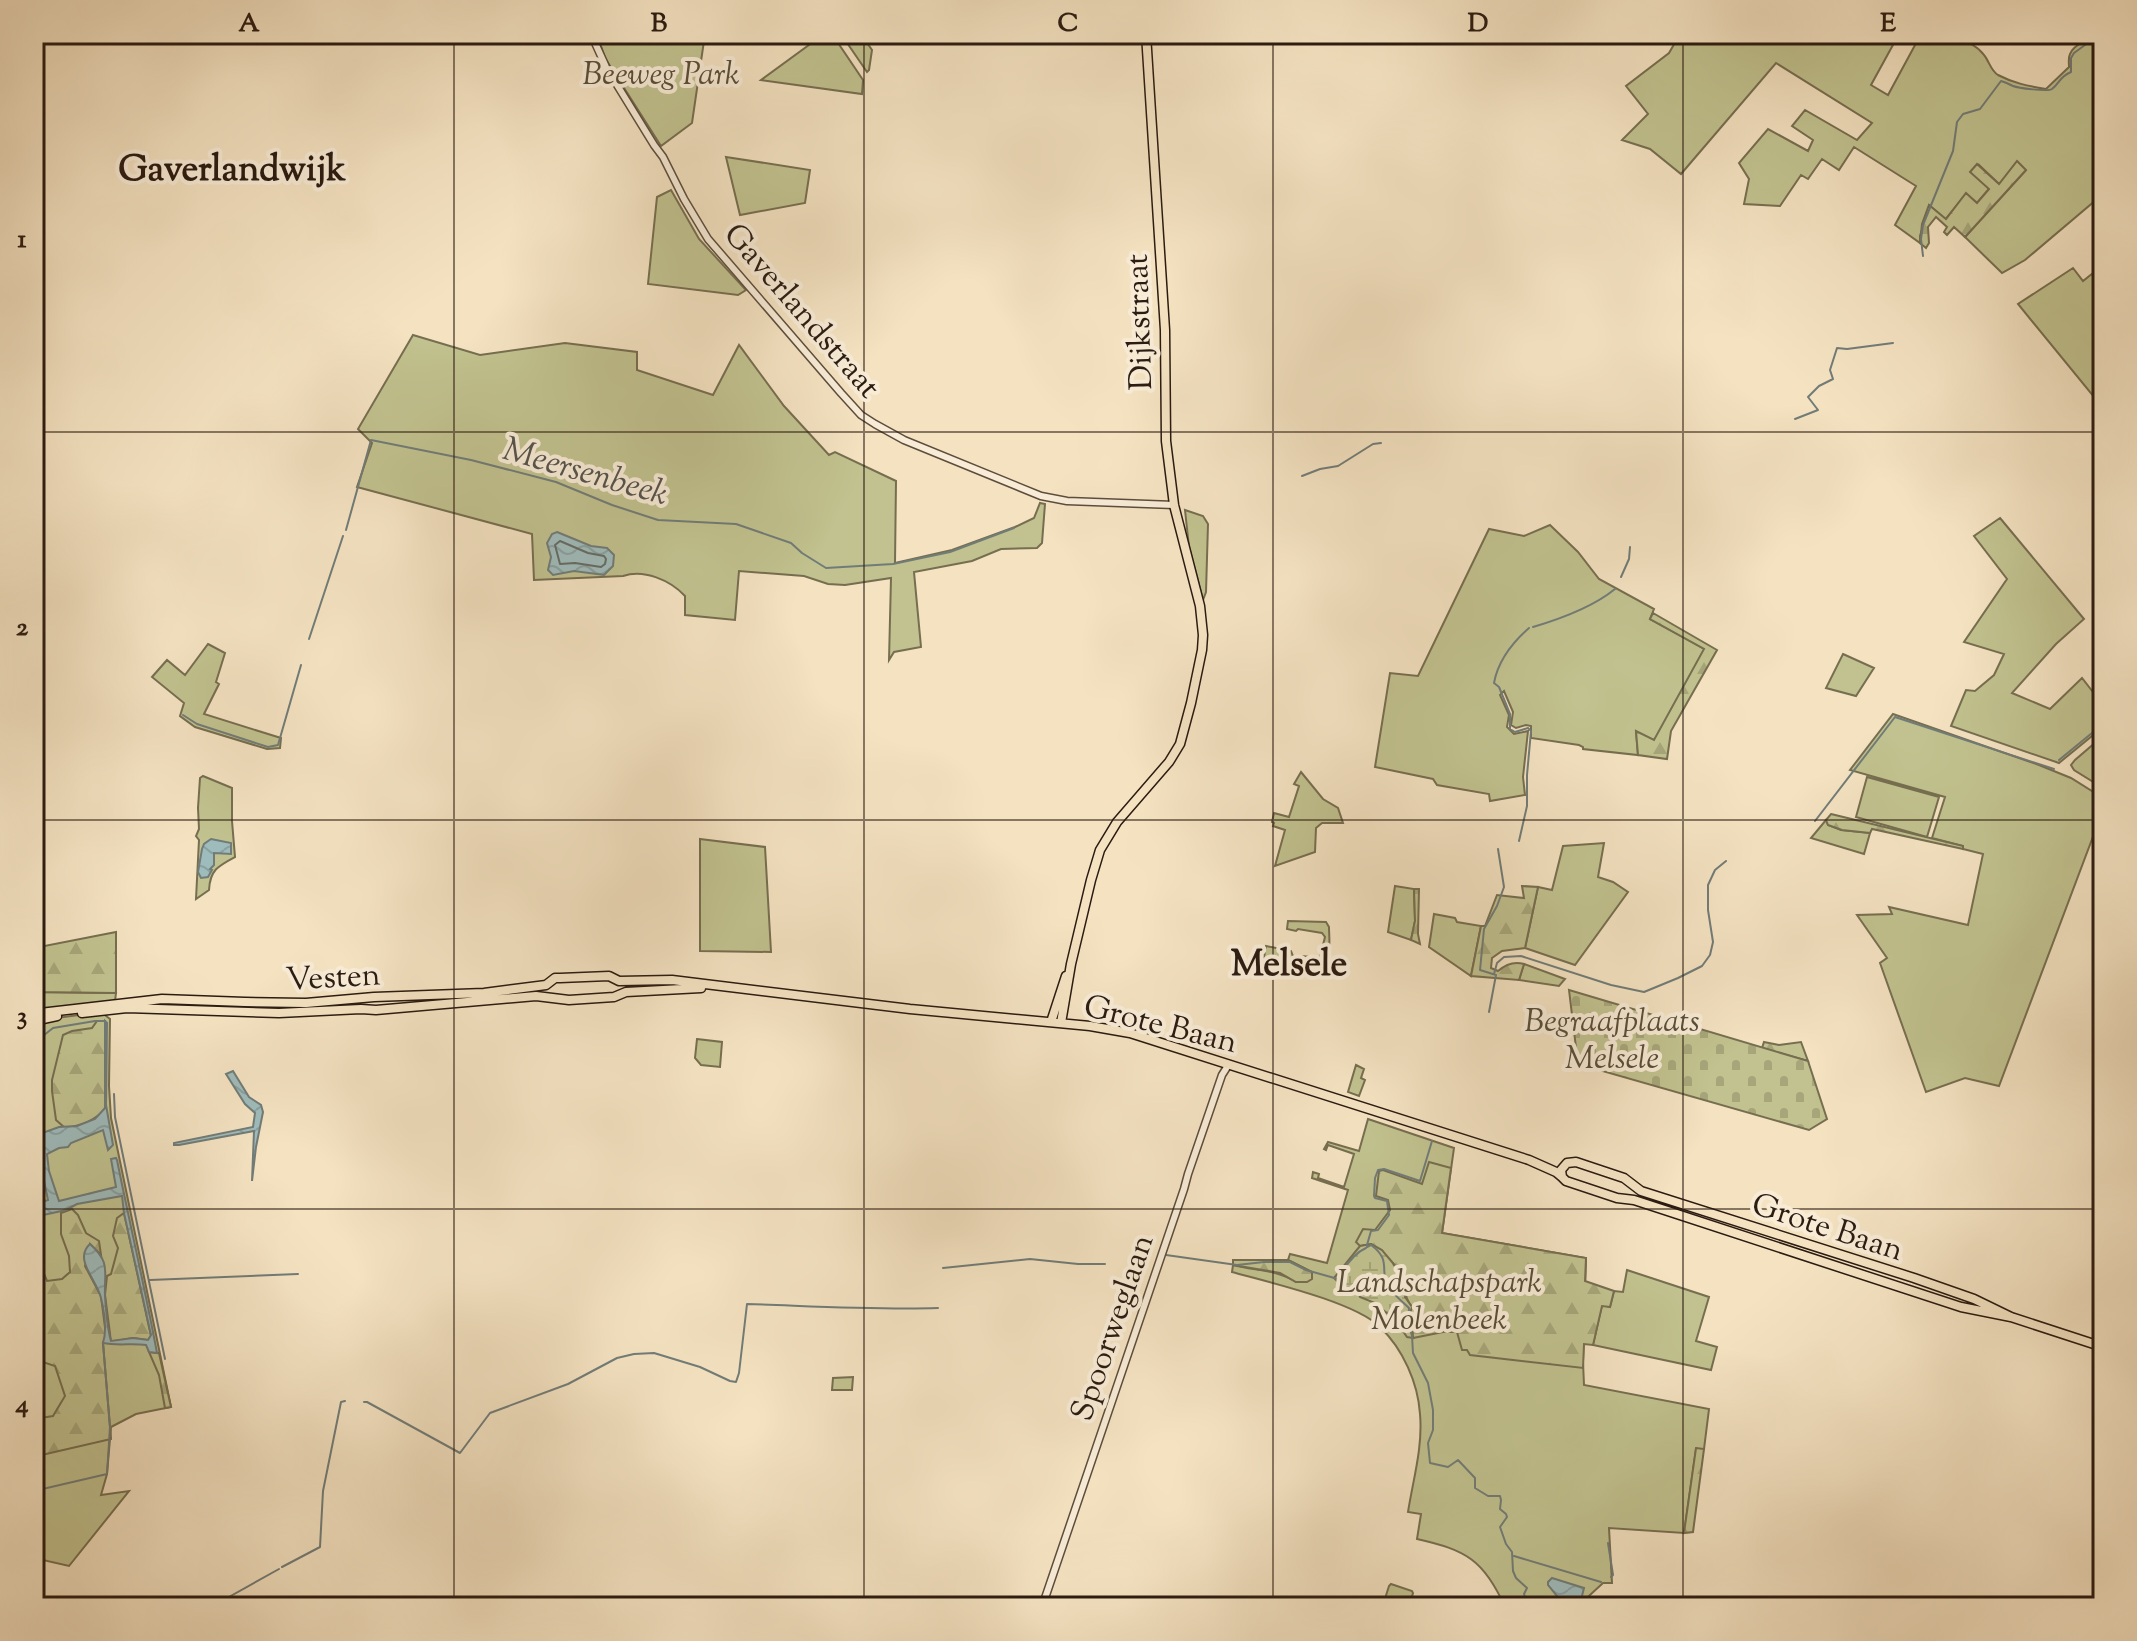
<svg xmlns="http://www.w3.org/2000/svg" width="2137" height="1641" font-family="'Sorts Mill Goudy',serif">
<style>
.green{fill:#c1c28f;stroke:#766e50;stroke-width:2}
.forest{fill:url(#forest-firs);stroke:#766e50;stroke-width:2}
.wetland{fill:url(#wetland-marsh);stroke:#766e50;stroke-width:2}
.cemetery{fill:url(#cemetery-stones);stroke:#766e50;stroke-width:2}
.water{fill:url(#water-waves);stroke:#717c78;stroke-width:2}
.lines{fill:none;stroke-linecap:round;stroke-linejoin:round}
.shore{stroke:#656c66;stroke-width:2}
.stream{stroke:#717c78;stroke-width:2}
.minor-casing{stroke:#5d4d3d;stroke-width:9}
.major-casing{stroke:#2b1b11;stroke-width:11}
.minor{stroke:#f8ecd7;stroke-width:6}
.major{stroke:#f4e2c1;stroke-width:8}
.grid{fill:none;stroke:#2b1b11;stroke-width:2;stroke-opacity:0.55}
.labels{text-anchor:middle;stroke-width:8;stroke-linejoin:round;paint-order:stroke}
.park-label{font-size:32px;font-style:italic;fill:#584d37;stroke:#f8ecd7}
.street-label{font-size:32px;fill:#2b1b11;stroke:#f8ecd7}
.water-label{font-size:34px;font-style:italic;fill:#54534d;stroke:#f8ecd7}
.quarter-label{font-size:36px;font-weight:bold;fill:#2b1b11;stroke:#f8ecd7}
.neatline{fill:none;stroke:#2b1b11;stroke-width:3}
.grid-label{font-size:26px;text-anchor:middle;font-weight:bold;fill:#2b1b11}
</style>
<defs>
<pattern id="forest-firs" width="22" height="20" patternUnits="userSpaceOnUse" patternTransform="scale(2)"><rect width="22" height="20" fill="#c1c28f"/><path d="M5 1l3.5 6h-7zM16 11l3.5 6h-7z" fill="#a6a67a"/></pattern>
<pattern id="wetland-marsh" width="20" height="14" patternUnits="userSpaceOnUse" patternTransform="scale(2)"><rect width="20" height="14" fill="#c1c28f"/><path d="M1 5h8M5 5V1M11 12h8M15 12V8" fill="none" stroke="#a6a67a"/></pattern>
<pattern id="cemetery-stones" width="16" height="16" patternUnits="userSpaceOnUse" patternTransform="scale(2)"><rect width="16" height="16" fill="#c1c28f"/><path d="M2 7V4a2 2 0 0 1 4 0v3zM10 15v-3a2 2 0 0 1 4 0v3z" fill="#a6a67a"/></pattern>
<pattern id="water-waves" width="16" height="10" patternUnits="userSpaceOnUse" patternTransform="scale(2)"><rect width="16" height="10" fill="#9fbcbc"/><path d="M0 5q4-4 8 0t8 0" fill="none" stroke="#89a1a1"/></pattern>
</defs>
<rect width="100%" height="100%" fill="#f4e2c1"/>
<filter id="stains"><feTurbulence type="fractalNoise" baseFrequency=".0025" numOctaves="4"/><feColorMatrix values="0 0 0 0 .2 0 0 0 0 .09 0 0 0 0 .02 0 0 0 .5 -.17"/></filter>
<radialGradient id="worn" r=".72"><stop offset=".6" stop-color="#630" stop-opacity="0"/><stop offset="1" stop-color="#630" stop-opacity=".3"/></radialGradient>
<!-- green -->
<path class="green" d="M597,34H705L692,123L661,146L605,58Z
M824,34H832L863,80L862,94L761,80Z
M841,34H861L872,50L869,70L867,72Z
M1680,34H1899L1871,85L1888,95L1921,34C1940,34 1972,38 1984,55C1989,61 1991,71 1998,75C2013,83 2028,86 2046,89L2069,67C2069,63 2068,58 2070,54C2073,45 2095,34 2103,34V133L2099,136L2103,141V194L2025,260L2002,273L1965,237L2026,170L1999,184L1978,164L1989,189L1977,203L1966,194L1945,220L1930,206L1920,236V243L1895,225L1916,186L1854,147L1839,170L1822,159L1808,179L1801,175L1780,206L1744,204L1749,179L1739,163L1768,129L1808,151L1813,140L1792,126L1805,110L1857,140L1872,123L1776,63L1681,174L1650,149L1622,140L1648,114L1626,86L1669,53Z
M726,157L810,170L805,203L740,215Z
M671,190L699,239L746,290L738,295L648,284L657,197Z
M2103,265V408L2018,304L2073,268L2083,281Z
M413,335L480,355L565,343L637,352V370L713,395L739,345L784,406L829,455L835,452L896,481L895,563L952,550L1015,527L1034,518L1040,503L1045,504L1042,543L1037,548L1001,549L972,561L914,572L921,647L894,652L889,660L891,578L845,585L828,584L804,576L739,571L735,620L685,615V596C670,580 644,569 623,576L534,580L532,534L357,487L372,443L358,429Z
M1185,510L1203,516L1208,524L1206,592L1203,600L1189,547Z
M2000,518L2084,619L2056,644L2012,693L2050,709L2082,678L2103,705V727L2059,763L1951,726L1966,690L1975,691L1994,675L2004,654L1964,642L2007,579L1974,536Z
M1550,525L1578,552L1599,579L1654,609L1650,619L1705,649L1654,741L1636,732L1638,755L1583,749V747L1579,745L1531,738V726L1526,725L1516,728L1511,725L1513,712L1504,691L1500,695L1509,715L1507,727L1514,734L1528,731L1523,777L1525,795L1490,801L1489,794L1437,785L1433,779L1375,767L1390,673L1418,676L1489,529L1524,536Z
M208,644L225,653L216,682L219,684L204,714L281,738L280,748L267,749L195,727L180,716L184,703L152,677L167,660L185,675Z
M1843,654L1874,668L1856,696L1826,688Z
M1893,714L2039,765L2071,778L2103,798V810L1999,1086L1965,1078L1926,1092L1880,963L1887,958L1857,915L1892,914L1889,907L1968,925L1983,854L1963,849V846L1932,838L1945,797L1850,770Z
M2103,736V788L2074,770L2071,765L2075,760Z
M1301,772L1323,799L1338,808L1343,823H1322L1316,828L1315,852L1275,866L1285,830L1273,826L1274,823L1272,822L1274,813L1289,817L1299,786L1294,784Z
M203,776L232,788V821L235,857C218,866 210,870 209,890L196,899L199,840L196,836L199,829L198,808L200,778Z
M1867,777L1939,797L1927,837L1856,817Z
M1826,820L1828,825L1841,830L1870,833L1864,854L1811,838Z
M700,839L765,847L771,952L700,951Z
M1604,843L1598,877L1613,882L1628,892L1575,965L1525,948L1538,887L1552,890L1563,846Z
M1395,886L1414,889L1415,921L1411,940L1388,932Z
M1434,914L1455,918L1457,922L1481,926L1471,976L1429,947Z
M1288,921L1326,922L1329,927C1329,936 1331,950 1327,959C1320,978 1276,973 1262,968L1266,946L1291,951L1293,956L1300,957C1306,954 1313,960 1320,957L1325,937L1322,933L1298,929L1296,931L1287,929Z
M1524,964L1565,979L1559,986L1519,980Z
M34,992L116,993L115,1001L38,1011L34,1008Z
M101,1012L110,1019L109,1086L111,1118L171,1407L136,1414L111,1427L107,1474L101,1495L129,1491L69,1566L34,1558V1034L41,1023L49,1019Z
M697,1039L722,1042L720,1067L701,1065L695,1058Z
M1356,1065L1364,1069L1361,1078L1365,1080L1359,1096L1348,1092Z
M1368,1119L1454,1148L1442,1233L1586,1258L1583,1362L1584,1385L1709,1409L1704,1449H1696L1684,1533L1609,1528L1612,1583H1603L1577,1607H1505C1484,1560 1466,1550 1417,1539L1421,1514L1408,1512C1413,1480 1423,1447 1420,1414C1418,1383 1403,1349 1380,1327C1355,1302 1268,1282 1232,1272L1233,1265C1255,1271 1276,1269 1296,1282L1312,1272L1288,1260L1290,1254L1327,1263L1348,1190L1312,1178L1313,1172L1319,1174L1318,1178L1344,1187L1354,1154L1328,1145L1326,1150L1324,1149L1328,1142L1359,1151Z
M1627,1270L1709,1297L1696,1341L1717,1347L1711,1370L1593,1345L1602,1305L1610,1307L1614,1291L1623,1292Z
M853,1377L852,1390H832L833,1378Z
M1391,1584L1412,1591L1413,1593L1409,1607H1384L1383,1605L1389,1586Z"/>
<!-- forest -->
<path class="forest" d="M2017,161L2026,170L1965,237L1954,227L1947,235L1944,232L1947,227L1936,217L1928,227L1929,243L1926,248L1920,243L1922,224L1929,205L1946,219L1966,193L1977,203L1989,189L1970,172L1977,164L1999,184Z
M1653,613L1717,650L1671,731L1667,759L1638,755L1636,731L1654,740L1704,649L1650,619Z
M1831,814L1963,846V849L1872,829L1870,833L1842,830L1828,825L1826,820Z
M1522,886L1538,887L1525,948L1502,951L1492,958L1491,968L1498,971C1506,964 1514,961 1524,964L1519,980L1471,976L1481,926H1485L1497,895L1524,898Z
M1414,889H1419L1418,934L1420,944L1411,940L1415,921Z
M116,932V993L34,992V948Z
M97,1021H105V1109C95,1121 81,1126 65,1128L56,1120L52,1091V1080L63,1035L72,1031L92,1028Z
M1764,1042L1779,1045L1801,1042L1808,1061L1762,1048Z
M1429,1162L1451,1168L1442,1233L1586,1258L1585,1281L1614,1291L1610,1307L1602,1306L1593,1345L1584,1344L1583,1368L1470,1355L1467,1350H1462L1457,1332H1443L1413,1338L1410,1313L1412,1307C1405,1298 1406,1294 1404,1283C1401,1267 1384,1253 1371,1244L1360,1246L1356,1242L1363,1229L1375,1230L1390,1210L1388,1200L1376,1196L1379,1171L1383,1170L1422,1184Z
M72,1209L78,1215L86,1233L99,1241L101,1255L90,1244L85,1266L101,1296L106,1335L103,1343L111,1439L46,1454L34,1455V1419L53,1416L65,1396L55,1366L40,1361L34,1366V1232L38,1259L47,1281L62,1279L70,1272L69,1256L61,1234V1213Z
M124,1213L151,1336L148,1340L133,1338L111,1342L105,1295L107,1276L111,1274L118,1248L113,1236L117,1218Z
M1233,1260H1288L1312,1272V1279L1307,1282H1296L1280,1273L1233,1265Z
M149,1352L159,1353L171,1407L165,1408L159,1375Z
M1696,1448L1704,1449L1693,1532L1684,1533Z"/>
<!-- wetland -->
<path class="wetland" d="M1371,1244L1382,1250L1392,1262L1406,1284L1405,1297L1412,1307L1410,1313L1413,1338L1407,1337L1396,1321L1375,1303L1360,1297L1358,1292L1349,1287L1345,1289L1334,1278L1360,1246Z"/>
<!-- cemetery -->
<path class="cemetery" d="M1569,990L1808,1061L1827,1119L1809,1130L1578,1064Z"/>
<!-- water -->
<path class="water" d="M557,532L591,546L607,548L614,555L613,566L604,575L574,571L553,575L548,570L551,557L547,543L552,534Z
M211,839L231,843V854L214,853V865L210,869L212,870L208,877L201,878L198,872L202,849L204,844Z
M105,1021L107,1023L106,1105L113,1145L108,1150L103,1130L71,1143L68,1147L59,1148L47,1154L49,1171L59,1201L116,1187L111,1159L116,1158L117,1160C130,1225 145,1288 157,1353L149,1352L146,1345C132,1343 117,1346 103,1343C107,1331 104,1311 101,1298C97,1280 73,1259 90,1244C111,1263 104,1271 105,1296C106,1311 107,1327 111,1341L133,1338L148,1340L151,1335L124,1213L122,1196L77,1204L66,1210L34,1217V1203L37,1205L38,1203L48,1200L43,1176L34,1178V1136L59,1127L77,1126L95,1119L105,1108Z
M233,1071L249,1097L261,1105L263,1112L256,1147L252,1181L254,1131L179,1145H174V1143L253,1127L255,1113L245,1104L226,1074Z
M1552,1578L1584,1588L1582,1596L1572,1607H1562L1557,1596L1548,1585V1582Z"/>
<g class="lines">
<!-- shore -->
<path class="shore" d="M560,541L588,553L604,556L606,559L605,564L601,567L575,563L560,564L555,545Z"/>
<!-- stream -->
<path class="stream" d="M1923,256L1921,239L1923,225L1953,151L1957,122L1963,114L1980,109L2001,81C2005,82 2009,84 2013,86C2018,88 2048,92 2052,89C2060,83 2059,77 2071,72V58L2074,53L2100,34
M1795,419L1818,410L1808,397L1819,386L1833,379L1830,370L1837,348L1847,349L1893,343
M1302,476L1320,469L1338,466L1373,444L1381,443
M346,530L371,440L471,460L556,482L612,505L658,520L736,524L791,543L802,553L826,568L893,564L950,552L1014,528
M1621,577L1629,559L1630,547
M1533,627C1560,619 1593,607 1615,589
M309,639L343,536
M183,715L197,724L268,747L278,745L301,665
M2059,760L2103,724
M1815,821L1895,717L2054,769
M1519,841L1527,806V775L1531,731L1528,728L1515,732L1510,729V714L1499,687L1494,683C1498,661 1512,643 1529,628
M1494,974L1497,963L1504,957L1521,956L1611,985L1644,992L1678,978L1702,966L1710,955L1713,942L1708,910V885L1715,870L1726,861
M1489,1012L1496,975L1480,970L1484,929L1497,906L1504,887L1498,849
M34,1043L53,1028L95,1021H105V1023
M114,1094L115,1117L165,1359
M1367,1245L1371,1231L1378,1230L1389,1215L1387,1201L1375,1198L1374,1196L1375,1178L1378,1170L1384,1169L1420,1181L1432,1141
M1367,1247L1371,1245C1393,1261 1378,1271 1389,1288C1394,1295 1403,1302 1409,1308L1408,1322L1412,1336L1413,1353L1428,1383L1433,1410V1430L1428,1443L1430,1463L1448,1467L1458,1460L1475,1478V1488L1488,1496H1500L1501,1500L1500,1509L1506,1514L1507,1517L1500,1527L1506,1544L1512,1552L1513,1571L1516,1578L1527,1588L1524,1594L1529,1607
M1166,1255L1237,1265L1264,1262H1290L1306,1270L1338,1279C1344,1268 1354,1253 1366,1248
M943,1268L1030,1259L1078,1264H1105
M150,1280L298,1274
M364,1402H367L460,1453L490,1413L568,1384L617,1358L634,1354L654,1353L700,1367L730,1381L736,1382L739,1373L747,1304C810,1306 874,1310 938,1308
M34,1491L107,1474L110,1427L103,1343
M1608,1543L1613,1575L1611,1577
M1514,1556L1601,1582
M282,1567L320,1547L323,1491L341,1402L345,1401
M211,1607L279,1569"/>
<!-- minor casing -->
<g class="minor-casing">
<path id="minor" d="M591,34L606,67L654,145L663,157L684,199L708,239L841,393L861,415L875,424L904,440L1041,496L1067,501L1174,505
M1042,1607L1184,1189L1188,1174L1222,1075L1229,1064"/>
</g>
<!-- major casing -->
<g class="major-casing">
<path id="major" d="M34,1012L40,1013L162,999L245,1002L306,1003L374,997L484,993L546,985L555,978H560L609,976L619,981L672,980L910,1009L1090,1026L1130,1033L1529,1160L1556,1172L1562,1177
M82,1013L127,1008L279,1013L361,1009L376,1010L536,996L569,1000L614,997L626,992L701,988
M1051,1022L1066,976
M1061,1023L1071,964L1091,880L1100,850L1117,822L1169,762L1180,744L1191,703L1202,650L1203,635L1200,606L1174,505L1166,441L1165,330L1146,34
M36,1025L43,1019L57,1016
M2011,1317L1961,1307L1634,1200L1617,1198L1566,1181L1562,1177L1561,1170L1567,1163L1576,1162L1624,1178L1641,1191L1914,1278L1974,1299L2011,1317L2103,1347"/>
</g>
<!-- minor -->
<use href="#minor" class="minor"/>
<!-- major -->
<use href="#major" class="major"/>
</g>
<!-- grid -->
<path class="grid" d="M454,34V1607M864,34V1607M1273,34V1607M1683,34V1607M34,432H2103M34,820H2103M34,1209H2103"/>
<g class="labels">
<!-- park labels -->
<g class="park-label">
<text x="661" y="84">Beeweg Park</text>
<text x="1612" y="1031">Begraafplaats<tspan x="1612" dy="37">Melsele</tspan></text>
<text x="1439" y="1292">Landschapspark<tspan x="1439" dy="37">Molenbeek</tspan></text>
</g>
<!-- street labels -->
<g class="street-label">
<text transform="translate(803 310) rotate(49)" y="11">Gaverlandstraat</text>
<text transform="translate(1138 322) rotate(-92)" y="11">Dijkstraat</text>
<text transform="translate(333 976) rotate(-3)" y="11">Vesten</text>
<text transform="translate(1161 1023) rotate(14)" y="11">Grote Baan</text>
<text transform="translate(1828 1226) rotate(18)" y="11">Grote Baan</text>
<text transform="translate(1111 1327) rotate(-71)" y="11">Spoorweglaan</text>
</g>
<!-- water labels -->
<g class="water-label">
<text transform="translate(586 470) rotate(16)" y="12">Meersenbeek</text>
</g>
<!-- quarter labels -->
<g class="quarter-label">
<text x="232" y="180">Gaverlandwijk</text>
<text x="1289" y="975">Melsele</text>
</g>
</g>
<!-- margin -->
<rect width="2137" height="1641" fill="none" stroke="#f4e2c1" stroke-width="88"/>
<rect x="44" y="44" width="2049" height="1553" class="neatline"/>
<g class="grid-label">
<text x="249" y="31">A</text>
<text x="659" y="31">B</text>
<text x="1068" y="31">C</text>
<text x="1478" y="31">D</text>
<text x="1888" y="31">E</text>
<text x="22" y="247">1</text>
<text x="22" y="635">2</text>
<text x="22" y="1024">3</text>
<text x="22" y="1412">4</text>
</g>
<rect width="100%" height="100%" filter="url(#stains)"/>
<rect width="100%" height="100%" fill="url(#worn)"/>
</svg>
